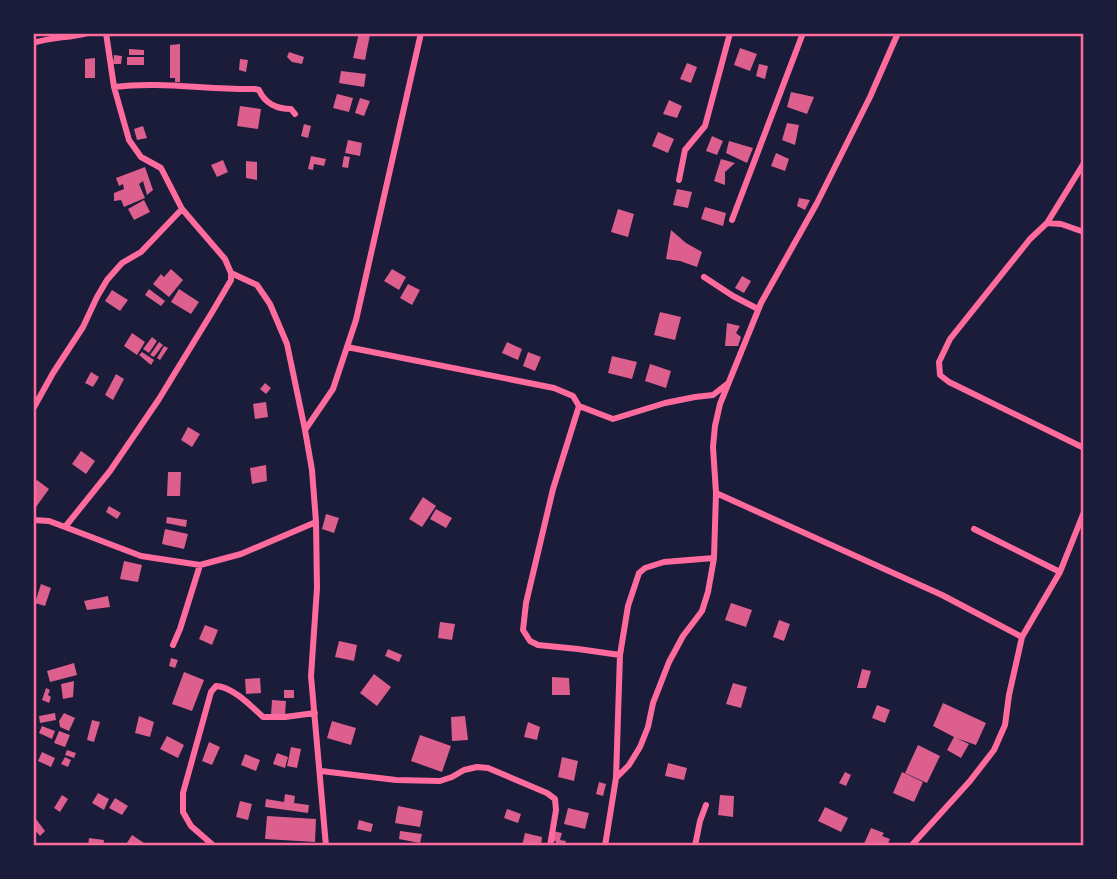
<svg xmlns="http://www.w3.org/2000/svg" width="1117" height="879" font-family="'Roboto Condensed',sans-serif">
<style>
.building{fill:#dd5f8e}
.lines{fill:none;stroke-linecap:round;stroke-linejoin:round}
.minor{stroke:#ff6b9d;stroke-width:6}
.neatline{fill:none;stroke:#ff6b9d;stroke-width:2.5}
</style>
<rect width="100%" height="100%" fill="#1b1b3a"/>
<!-- building -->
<path class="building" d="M359,33L370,35L365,60L353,58Z
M180,44V82H175V78H170V45Z
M740,48L757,54L750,71L734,65Z
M129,49L144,50V55H129Z
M289,52L304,57L302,64L292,62L287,57Z
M114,55L122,56L121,64H113Z
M127,57H144V65H127Z
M95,58V78H85V59Z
M240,59L248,60L246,72L239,70Z
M687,63L697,67L691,83L680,79Z
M759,64L768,66L765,79L756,76Z
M341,71L366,74L364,87L339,83Z
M791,92L814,97L807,114L787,107Z
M337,94L353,98L349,112L333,108Z
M360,98L370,101L364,116L355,113Z
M669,100L682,106L677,118L663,114Z
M240,106L261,109L258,129L237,126Z
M787,123L799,125L795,145L782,140Z
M304,124L311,126L308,138L301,136Z
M143,126L147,138L137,140L134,129Z
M658,132L674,139L668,153L652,146Z
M712,136L723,141L717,155L706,151Z
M348,140L362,143L360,156L345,153Z
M729,141L753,148L747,163L726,153Z
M776,153L789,159L785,171L771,166Z
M311,156L326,159L324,166L314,164L313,170L308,169Z
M344,156L350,157L348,168L342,167Z
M721,159L735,163L725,172V185L714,181Z
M223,160L228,172L217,177L211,165Z
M246,161L257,162V180L246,178Z
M145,167L153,190L147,195L143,181L139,184L145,198L124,207L121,200L114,201V193L124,189L123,184L119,186L116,178Z
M677,189L692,192L688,208L673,205Z
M799,198L810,200L805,210L797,206Z
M144,200L150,212L134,220L128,209Z
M705,207L726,213L723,226L701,219Z
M618,209L634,214L628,237L611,232Z
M671,230L686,243L702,252L697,267L680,261L666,259Z
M171,269L183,280L169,297L153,284L161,274L164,277Z
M392,269L406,277L399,290L384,281Z
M742,276L751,281L744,293L735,288Z
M408,284L420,290L412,305L400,298Z
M149,289L165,301L161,306L145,295Z
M179,289L199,302L191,314L171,302Z
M112,290L128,300L120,311L105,301Z
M660,312L681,317L675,340L654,335Z
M727,323L740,326L736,333L741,337L738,346H725Z
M132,333L145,342L137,355L124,346Z
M152,337L157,341L149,353L143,349Z
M159,342L163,345L154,357L150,355Z
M507,342L522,349L518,360L502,353Z
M164,346L168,348L160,360L157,358Z
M142,352L154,360L151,365L139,355Z
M528,352L541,357L535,371L523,366Z
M612,356L637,362L632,379L608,373Z
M650,364L671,371L666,388L645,381Z
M91,372L99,377L93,387L85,383Z
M116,374L124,379L113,400L105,395Z
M265,383L271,388L266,394L260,389Z
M266,402L268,417L255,419L253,404Z
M188,427L200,434L192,447L181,440Z
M81,451L95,461L86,474L72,464Z
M266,465L267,481L252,484L250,468Z
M168,472H181L180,496H167Z
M37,480L49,489L36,507L33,506V486Z
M423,497L436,506L422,527L409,519Z
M109,506L121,513L117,519L106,512Z
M436,509L452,518L446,528L430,519Z
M326,514L339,518L334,533L322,529Z
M167,517L187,520L186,527L166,523Z
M165,529L188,534L184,549L162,544Z
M124,561L142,565L138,582L120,579Z
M41,584L51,588L45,606L35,603Z
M108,596L110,607L87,610L84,601Z
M731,603L752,610L746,627L725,620Z
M779,620L790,624L784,641L773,637Z
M440,622L455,624L452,640L438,638Z
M205,625L218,630L212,645L199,639Z
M339,641L357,645L354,661L335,657Z
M388,649L402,655L399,662L385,656Z
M171,658L178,660L175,668L169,666Z
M74,663L77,675L50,682L47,671Z
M862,669L871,671L866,688H857Z
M184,672L204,680L192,711L172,704Z
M374,674L391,687L377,706L360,693Z
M552,677L569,678L570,695H552Z
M260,678L261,693L246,694L245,679Z
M74,681L73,697L63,699L61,684Z
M733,683L747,687L741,708L726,704Z
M46,688L50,690L48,695L51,697L49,703L42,700Z
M284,690H294V698H284Z
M272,700L286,701L285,715H271Z
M943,703L986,723L976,745L956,738L969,744L961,758L947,750L954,737L933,726Z
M877,705L890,710L885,723L872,718Z
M55,713L56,720L40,723L39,716Z
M64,713L75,718L69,731L60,727L59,721Z
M139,716L154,722L150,737L135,733Z
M465,716L468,740L452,741L451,717Z
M92,720L100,722L94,742L87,740Z
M332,721L356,728L351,745L327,738Z
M528,722L540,727L537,740L524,737Z
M42,726L55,731L52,739L39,733Z
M59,731L70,735L65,747L54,743Z
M420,735L451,746L442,772L411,761Z
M167,736L184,745L178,758L160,749Z
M209,742L220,747L212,765L202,761Z
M918,745L940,756L927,783L905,773Z
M291,747L301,749L297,768L287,766Z
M67,750L76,753L74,758L65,755Z
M42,752L55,758L51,767L38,761Z
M277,753L288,757L285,768L273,764Z
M245,754L260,760L256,771L241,765Z
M65,757L71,760L68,767L61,764Z
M562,757L578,761L574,781L558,777Z
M668,763L687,768L684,780L665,776Z
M845,772L851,775L846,786L839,783Z
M902,772L923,782L914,802L893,793Z
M599,782L606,784L603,796L596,794Z
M98,793L109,799L104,810L92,803Z
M285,794L295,796L294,803L309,805L308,813L265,807L266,799L284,802Z
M62,795L68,799L60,812L54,808Z
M720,795L734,796L733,817L718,815Z
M115,798L128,806L122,815L109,808Z
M240,801L252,804L248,820L236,817Z
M398,806L423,811L420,827L395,823Z
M825,807L848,818L841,832L818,821Z
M568,808L589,813L585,829L564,824Z
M507,809L521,814L518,823L504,818Z
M267,816L316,819L315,842L265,839Z
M36,819L45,831L40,836L33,828V821Z
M359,820L373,824L371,832L357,829Z
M871,828L884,833L882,836L890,839L887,846H863Z
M400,831L422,834L420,843L399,839Z
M553,831L562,833L560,840L566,841L564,846L556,845V841L551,842Z
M525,833L542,837L541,846H522Z
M132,835L144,843L143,846H125Z
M89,838L104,840L103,846H88Z"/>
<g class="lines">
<!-- minor -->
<path class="minor" d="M106,33L114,87L129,140L141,157L161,168L182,209L225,259L231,273L257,285L270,304L287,344L305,430L312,470L316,522L317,588L311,676L326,846
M33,43C51,37 69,38 87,33
M114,87C160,81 208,90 255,89L259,90C265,104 278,109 291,109L295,114
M1084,163L1047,223L1030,239L950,339L939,362L940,375L949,382L1084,448
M679,180L685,150L705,126L730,33
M732,220L803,33
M1047,223L1061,224L1084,232
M231,273V280L214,309L159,399L110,471L65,527L141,556L200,565L241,554L316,522
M704,277L733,296L758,309
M347,347L554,388L573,396L579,406L613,419L665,403L695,397L713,395L727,384
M579,406L553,489L526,603L523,630L530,641L538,645L578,649L620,655
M33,409L53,373L83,327L97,297L107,280L122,263L141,252L182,209
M305,430L333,389L356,320L421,33
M716,493L942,595L1022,637
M33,520L49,521L65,527
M974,529L1060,572
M173,645L180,629L200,565
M321,771L396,780L440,781L452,777L464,770L477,767L488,768L547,793L555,799L556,810L550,846
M616,778L629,765L640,747L648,727L653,703L669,662L683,636L702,611L708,592L714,558L716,493L713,447L715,426L720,404L761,303L817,203L870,97L898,33
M214,846L191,826L183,812V793L211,692L216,686C233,687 251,706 263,717H285L315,713
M605,846L616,778L620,655L628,606L639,573L645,568L664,562L714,558
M695,846L700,821L706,805
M911,846L970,781L994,750L1005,725L1009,695L1022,637L1060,572L1084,512"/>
</g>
<!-- border -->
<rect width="1117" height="879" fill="none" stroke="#1b1b3a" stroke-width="70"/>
<rect x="35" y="35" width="1047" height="809" class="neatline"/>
</svg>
